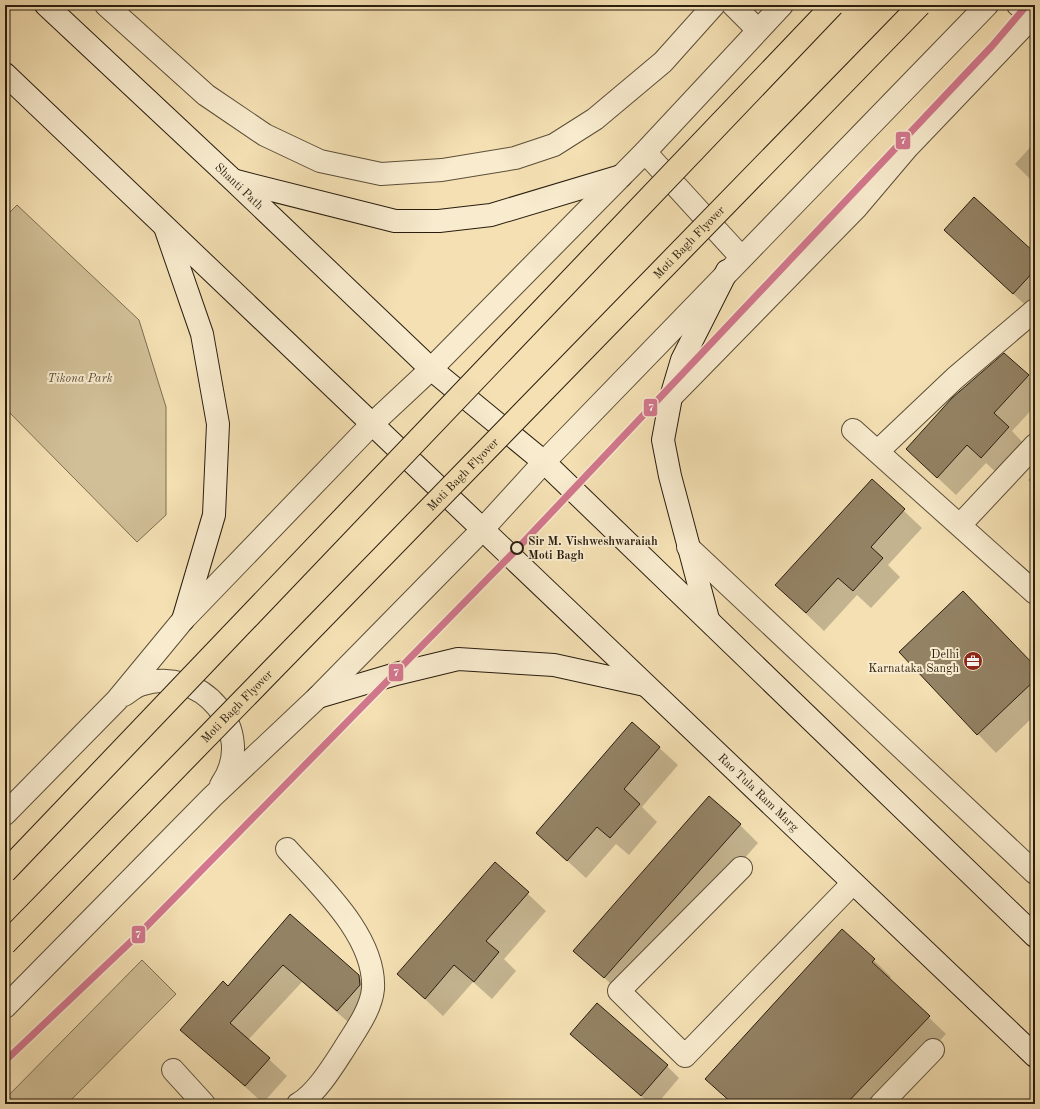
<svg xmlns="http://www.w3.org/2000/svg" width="1040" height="1109" font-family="'Old Standard TT',serif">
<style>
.green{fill:#d1bf97;stroke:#7d6e53}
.shadow{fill:#0003}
.building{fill:#938264;stroke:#291d0f}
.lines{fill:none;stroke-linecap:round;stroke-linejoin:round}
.minor-casing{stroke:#5c4e38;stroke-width:24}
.tertiary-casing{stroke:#5c4e38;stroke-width:24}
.secondary-casing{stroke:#291d0f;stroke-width:24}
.minor{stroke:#f8ebce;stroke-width:22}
.tertiary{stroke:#f8ebce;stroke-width:22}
.secondary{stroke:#f8ebce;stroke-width:22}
.primary-bridge-casing{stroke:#291d0f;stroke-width:24;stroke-linecap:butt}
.primary-bridge{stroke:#f4e0b3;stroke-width:22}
.metro-1-casing{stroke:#f8ebce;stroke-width:10}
.metro-1{stroke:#d2778d;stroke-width:7}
.stop-dot{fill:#f8ebce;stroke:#291d0f;stroke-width:2}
.labels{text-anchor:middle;stroke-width:4;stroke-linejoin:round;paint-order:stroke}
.street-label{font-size:12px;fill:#291d0f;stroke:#f8ebce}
.park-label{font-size:12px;font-style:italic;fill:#5b4e38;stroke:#f8ebce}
.stop-label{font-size:12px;font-weight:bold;fill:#291d0f;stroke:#f8ebce;text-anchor:start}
.poi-label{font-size:12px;fill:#291d0f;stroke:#f8ebce;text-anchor:end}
.line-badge{stroke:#f8ebce;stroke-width:1.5}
.badge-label{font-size:11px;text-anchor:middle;font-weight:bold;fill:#fff}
</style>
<rect width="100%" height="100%" fill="#f4e0b3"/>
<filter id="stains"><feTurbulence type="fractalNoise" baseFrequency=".005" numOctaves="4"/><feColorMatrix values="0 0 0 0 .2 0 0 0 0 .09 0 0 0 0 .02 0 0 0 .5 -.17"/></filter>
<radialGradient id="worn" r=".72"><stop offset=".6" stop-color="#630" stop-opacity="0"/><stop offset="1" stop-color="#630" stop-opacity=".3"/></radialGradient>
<!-- green -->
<path class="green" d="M17,205L139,320L166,407V515L137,542L5,408V217Z
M142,960L176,994L67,1104H5V1099Z"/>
<!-- shadow -->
<path class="shadow" d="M1035,142V184L1015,164Z
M963,248L1035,255V308L1032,311Z
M1028,376L1035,383V406L1012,431L1026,446L999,475L986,463L956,495L925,466Z
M1035,473V487L1028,480Z
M872,481L922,528L888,565L900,577L871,608L857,595L824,631L776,585Z
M963,592L1035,667V715L996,753L900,652Z
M632,723L678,765L642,807L657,822L629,855L616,844L586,878L537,833Z
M740,825L758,843L623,995L575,951Z
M495,863L546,911L504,959L516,971L492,999L473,982L443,1016L398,974Z
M290,915L377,994L355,1028L302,982L248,1040L287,1076L263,1103L182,1030L228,987Z
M843,930L891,977L889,979L946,1034L881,1103L733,1104L724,1095Z
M571,1034L667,1066L679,1078L657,1104H650Z"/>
<!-- building -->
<path class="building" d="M974,197L1035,253V270L1013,294L944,230Z
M1004,353L1029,375L994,413L1009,427L981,458L967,445L937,478L906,449L952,398Z
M872,479L905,509L871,547L883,558L853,591L838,578L806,613L775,585Z
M963,591L1035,666V680L977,735L899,652Z
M632,722L660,747L624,789L640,804L610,838L597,827L567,861L536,833Z
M709,796L741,824L604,978L573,951Z
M495,862L529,892L486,941L499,952L474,982L454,965L425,999L397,974Z
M290,914L359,975L360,985L337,1011L283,965L230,1023L270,1058L245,1086L180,1030L223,981L228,986Z
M842,929L875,959L872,962L930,1016L846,1104H733L705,1079Z
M597,1003L668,1065L641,1096L570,1034Z"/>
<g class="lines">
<!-- minor casing -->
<g class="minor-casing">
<path id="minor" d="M106,5L206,95L265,135L320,161L381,174L442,170L515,158L554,145L595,119L663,62L714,5
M733,5L758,30
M671,397L857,207L907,148L1035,14
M853,430L1035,593
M878,451L955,378L1035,310
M960,525L1035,445
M688,547L1035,873
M287,849C319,885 376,936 373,989C371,1010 355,1031 344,1049C333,1066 316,1094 298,1104
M741,868L619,991L685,1056L853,883
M173,1070L204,1104
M881,1104L933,1050"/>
</g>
<!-- tertiary casing -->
<g class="tertiary-casing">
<path id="tertiary" d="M1018,5L1032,17
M645,152L741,257
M124,695C129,692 134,687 140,685C200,663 259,731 221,785
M5,814L117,700L183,620L371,425L431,369L645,152L782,5
M5,1007L212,797L318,697L482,530L544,462L987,5"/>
</g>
<!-- secondary casing -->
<g class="secondary-casing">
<g id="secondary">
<path id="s1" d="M46,5L234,181L431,369L544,462L1035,936"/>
<path id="s2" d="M5,74L1035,1056"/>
<path d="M236,181L395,221H439L491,215L621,176"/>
<path d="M166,230L202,334L218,424L214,515L183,620"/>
<path d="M708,619L670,476L663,440L671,397L682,360L727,271"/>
<path d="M318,697L396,674L458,659L554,665L645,685"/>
</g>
</g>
<!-- minor -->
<use href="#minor" class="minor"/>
<!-- tertiary -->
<use href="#tertiary" class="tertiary"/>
<!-- secondary -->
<use href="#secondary" class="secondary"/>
<!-- primary-bridge casing -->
<g class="primary-bridge-casing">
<g id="primary-bridge">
<path d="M5,872L833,5"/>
<path id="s3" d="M5,944L920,5"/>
</g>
</g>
<!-- primary-bridge -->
<use href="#primary-bridge" class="primary-bridge"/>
<!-- metro-1 casing -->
<g class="metro-1-casing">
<path id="metro-1" d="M5,1061L140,933L516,550L992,46L1027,5"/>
</g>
<!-- metro-1 -->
<use href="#metro-1" class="metro-1"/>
</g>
<!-- icons -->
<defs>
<g id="office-disc" transform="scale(1)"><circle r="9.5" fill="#8f2418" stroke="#f8ebce"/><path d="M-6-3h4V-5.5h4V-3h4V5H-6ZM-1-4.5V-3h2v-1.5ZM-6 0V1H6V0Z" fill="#fff"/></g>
</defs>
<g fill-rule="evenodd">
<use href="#office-disc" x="973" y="661"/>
</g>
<!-- markers -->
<circle class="stop-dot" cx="517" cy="548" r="6"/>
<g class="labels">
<!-- street labels -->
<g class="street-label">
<text dy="4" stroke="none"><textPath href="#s1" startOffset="265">Shanti Path</textPath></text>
<text dy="4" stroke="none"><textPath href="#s3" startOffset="980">Moti Bagh Flyover</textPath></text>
<text dy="4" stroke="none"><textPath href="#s3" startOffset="656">Moti Bagh Flyover</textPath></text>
<text dy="4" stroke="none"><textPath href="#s3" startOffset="332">Moti Bagh Flyover</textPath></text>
<text dy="4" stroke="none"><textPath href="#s2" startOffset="1041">Rao Tula Ram Marg</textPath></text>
</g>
<!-- park labels -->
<g class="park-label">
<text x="80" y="382">Tikona Park</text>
</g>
<!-- stop labels -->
<g class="stop-label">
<text x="528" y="545">Sir M. Vishweshwaraiah<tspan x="528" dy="14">Moti Bagh</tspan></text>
</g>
<!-- poi labels -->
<g class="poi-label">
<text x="959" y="658">Delhi<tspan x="959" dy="14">Karnataka Sangh</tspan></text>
</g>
</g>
<g class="line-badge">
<rect x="895" y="131" width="16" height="19" rx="4" fill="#d2778d"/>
<rect x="643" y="398" width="15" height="19" rx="4" fill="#d2778d"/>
<rect x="388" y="663" width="16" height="19" rx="4" fill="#d2778d"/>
<rect x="131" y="925" width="15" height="19" rx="4" fill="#d2778d"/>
</g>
<g class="badge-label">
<text x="903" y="144">7</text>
<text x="651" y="411">7</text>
<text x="396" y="676">7</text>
<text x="138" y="938">7</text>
</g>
<!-- margin -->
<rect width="1040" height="1109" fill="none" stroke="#f4e0b3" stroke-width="20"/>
<rect x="6" y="6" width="1028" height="1097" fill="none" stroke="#291d0f" stroke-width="2"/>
<rect x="10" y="10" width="1020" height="1089" fill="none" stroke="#291d0f"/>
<rect width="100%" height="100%" filter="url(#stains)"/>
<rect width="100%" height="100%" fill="url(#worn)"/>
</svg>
